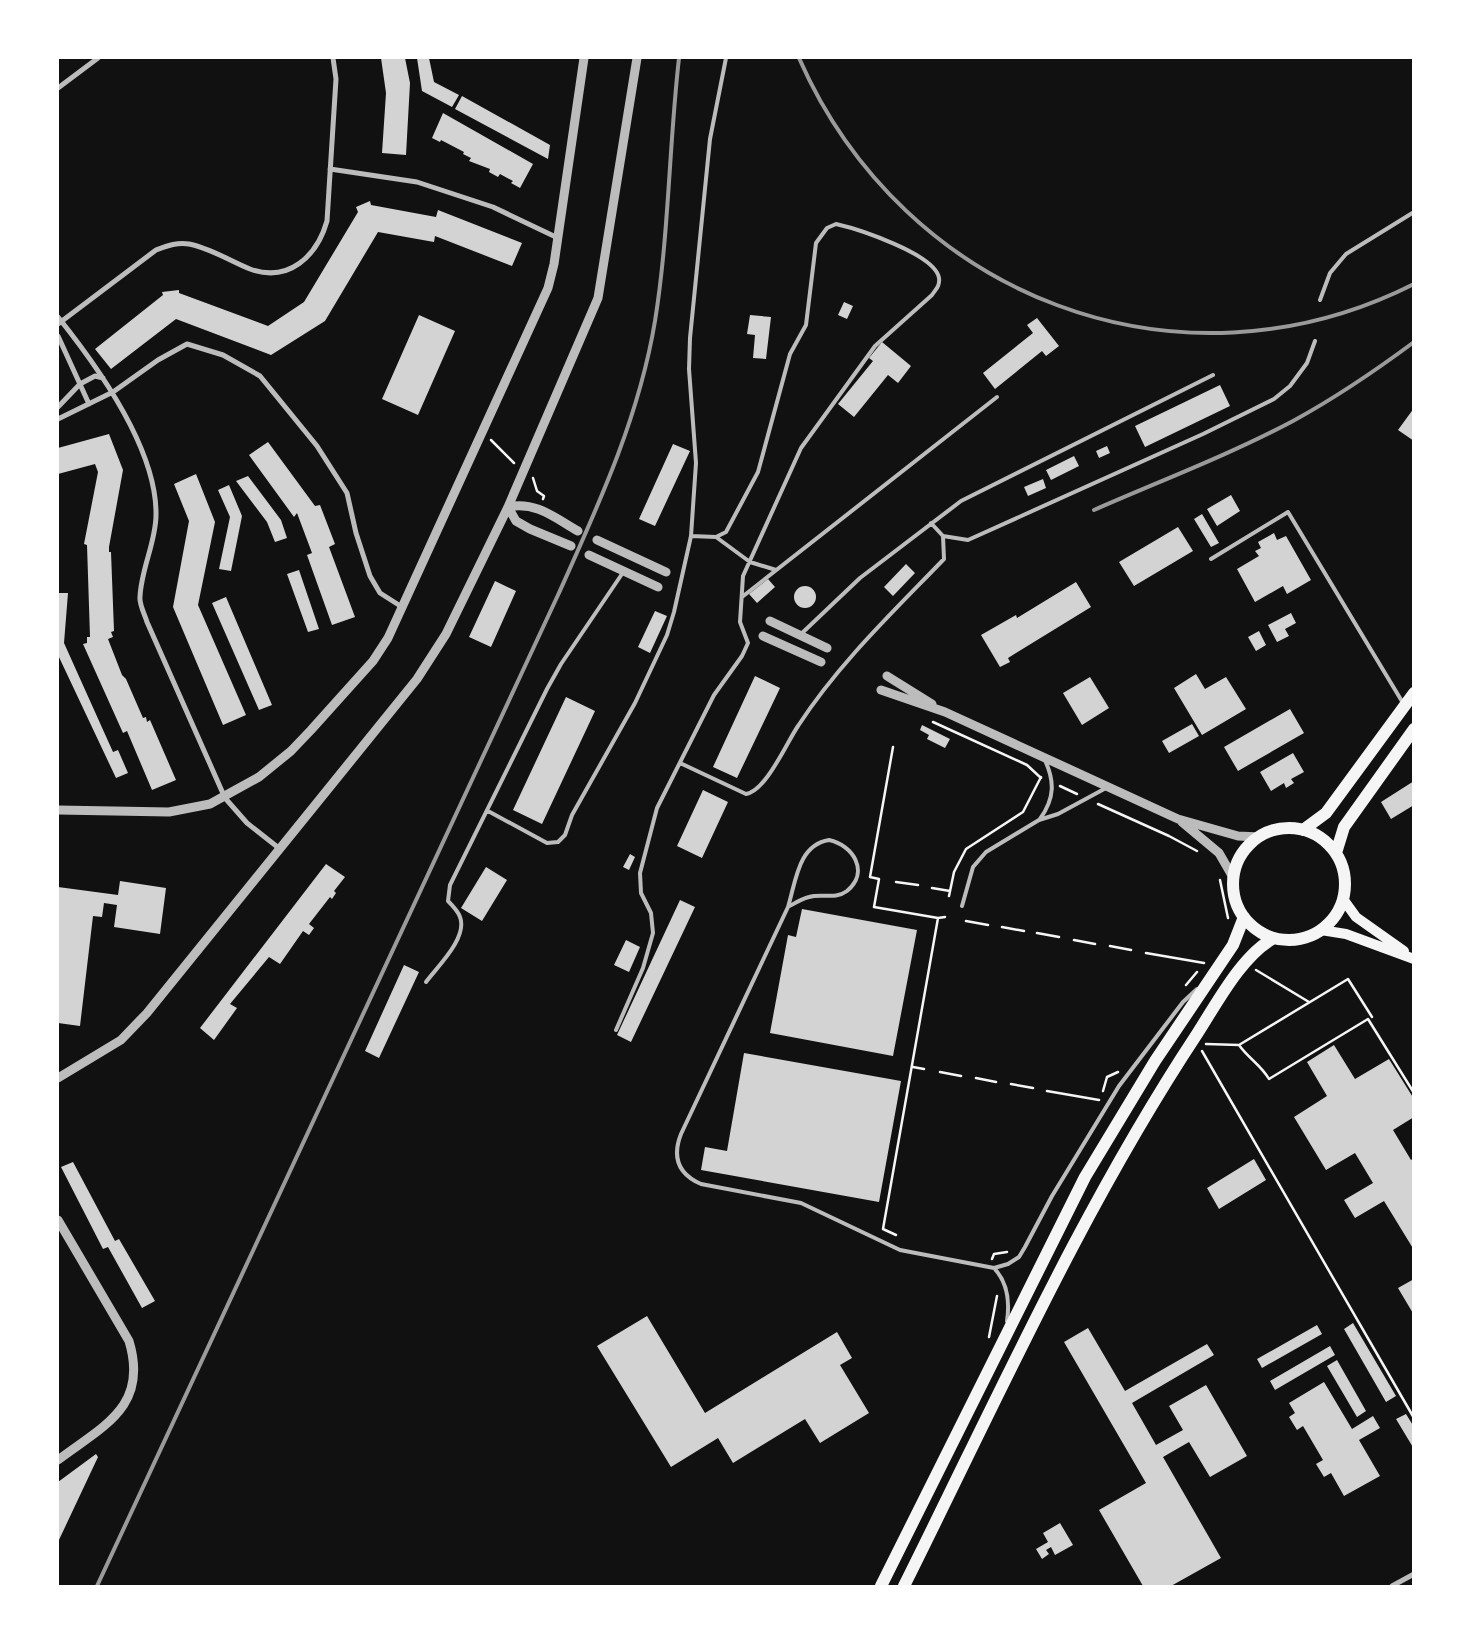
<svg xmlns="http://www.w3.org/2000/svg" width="1471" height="1644" font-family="Figtree,sans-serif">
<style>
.building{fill:#d3d3d3}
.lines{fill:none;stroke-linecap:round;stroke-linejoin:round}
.path{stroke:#f5f5f5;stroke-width:2.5}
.service{stroke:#bcbcbc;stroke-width:4}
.minor{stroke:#bcbcbc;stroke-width:5}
.tertiary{stroke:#bcbcbc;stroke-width:9}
.secondary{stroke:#f5f5f5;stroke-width:10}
.primary{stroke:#f5f5f5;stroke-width:12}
.rail{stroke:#9a9a9a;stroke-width:4}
</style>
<rect width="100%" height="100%" fill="#111"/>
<!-- building -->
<path class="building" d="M381,58H405L410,83L406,155L382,153L386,93Z
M417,58H429L434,82L459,95L452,107L422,91Z
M462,96L550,145L548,159L455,109Z
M443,113L533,164L520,188L511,183L513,181L500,174L498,177L489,172L490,169L469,161L471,158L463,154L464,152L441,140L440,142L432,138Z
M370,201L371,205L436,217L438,210L522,243L512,266L435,236L434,242L378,232L325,321L271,355L176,319L111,369L95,349L163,295L162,292L179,290V293L268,326L304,302L358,212L356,207Z
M844,302L853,306L847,319L838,315Z
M419,315L455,331L418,415L382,399Z
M750,315L771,317L766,359L753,358L755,335L747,334Z
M1037,318L1059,346L1046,356L1042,351L995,389L983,373L1033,333L1027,325Z
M882,342L911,366L898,383L888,375L854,417L838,404L873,361L869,358Z
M1220,385L1230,406L1145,447L1135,426Z
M1414,408V441L1398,430Z
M109,434L123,470L109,547V552H111L114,631L111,632L113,637L108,639L122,675L126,679L143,718L146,717L147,722L150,720L176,780L152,790L127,731L123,733L83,644L87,643V637H90L87,545L84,544L98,472L95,464L58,474V448Z
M268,442L315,506L320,505L335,544L329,547L355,617L332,625L307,555L312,553L297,513L294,517L249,455Z
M673,444L690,451L655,526L639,519Z
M1107,446L1110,453L1099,458L1096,451Z
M1074,456L1079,466L1051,480L1046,470Z
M196,474L215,522L198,605L246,715L223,725L173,607L189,521L174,484Z
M248,476L281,520L287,538L275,542L267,522L236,481Z
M1043,479L1046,488L1028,496L1024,487Z
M229,485L242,516L231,571L219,569L230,517L218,490Z
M1231,495L1240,511L1217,526L1207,509Z
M1202,514L1219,543L1211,547L1194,519Z
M1178,527L1193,551L1134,586L1119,562Z
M1274,533L1277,540L1286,536L1311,580L1287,594L1283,586L1255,602L1237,569L1259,556L1255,551L1261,548L1258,542Z
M906,564L915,573L893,596L884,587Z
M299,570L319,629L308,632L287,574Z
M768,579L775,587L757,603L749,594Z
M495,581L516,591L491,647L469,637Z
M1076,582L1091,607L1008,658L1010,662L1000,667L981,635L1016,615L1017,618Z
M794 597a11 11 0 1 1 22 0a11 11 0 1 1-22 0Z
M58,593H68L64,643L113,752L118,750L128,773L116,778L58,655Z
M226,597L272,705L259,710L212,603Z
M655,611L667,616L650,653L638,647Z
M1291,613L1296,623L1285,629L1289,636L1277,642L1268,625Z
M1259,631L1266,645L1256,651L1248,637Z
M1196,674L1205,689L1226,677L1246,709L1202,735L1174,688Z
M755,676L780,688L737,778L713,767Z
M1090,677L1109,708L1082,725L1063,693Z
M566,697L595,711L542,824L513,810Z
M1290,709L1304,733L1238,771L1224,747Z
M1192,724L1199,736L1169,753L1162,741Z
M922,725L950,739L945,748L927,739L929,735L920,730Z
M1293,753L1304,772L1291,779L1294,783L1286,788L1284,783L1271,791L1260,772Z
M1414,781V805L1391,819L1381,802Z
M703,790L728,802L702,858L677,846Z
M630,854L635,857L629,870L623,867Z
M326,864L345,877L334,891L336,893L332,899L330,897L309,924L314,928L309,935L303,931L280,964L269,957L230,1004L237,1008L214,1040L200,1028Z
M486,867L507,880L482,921L461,908Z
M120,881L166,888L160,934L114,927L117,905L104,903L102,917L93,916L80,1026L58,1023V887L118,895Z
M680,900L695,907L631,1042L617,1035Z
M802,909L917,930L893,1056L770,1033L788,935L796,937Z
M626,940L640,947L629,972L614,965Z
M404,965L419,972L379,1058L365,1051Z
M1334,1045L1355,1079L1389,1059L1414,1099V1117L1393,1130L1411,1160L1414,1158V1250L1384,1201L1355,1218L1344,1200L1373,1183L1355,1153L1326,1170L1294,1117L1327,1096L1307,1062Z
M744,1053L901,1081L879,1202L701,1170L705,1147L727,1151Z
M1254,1159L1266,1180L1219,1209L1207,1188Z
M73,1162L115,1241L119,1239L155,1301L142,1308L108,1247L103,1249L61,1167Z
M1414,1279V1315L1398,1288Z
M647,1316L705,1413L837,1332L852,1358L840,1365L869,1413L820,1443L805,1419L733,1463L718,1438L671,1467L597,1346Z
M1353,1323L1396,1396L1386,1402L1344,1329Z
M1317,1325L1322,1334L1262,1368L1257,1359Z
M1088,1328L1125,1391L1207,1344L1214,1355L1132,1403L1156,1445L1183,1430L1169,1406L1206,1385L1247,1456L1210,1477L1189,1442L1163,1457L1221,1558L1171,1586H1143L1099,1510L1146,1483L1064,1342Z
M1330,1346L1335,1355L1275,1390L1270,1381Z
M1337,1360L1366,1411L1357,1417L1327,1366Z
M1324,1382L1352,1429L1373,1416L1380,1428L1359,1440L1380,1476L1344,1496L1331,1473L1324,1477L1316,1464L1323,1460L1303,1426L1297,1430L1289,1417L1295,1413L1289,1403Z
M1406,1414L1414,1427V1449L1396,1419Z
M96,1454L98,1457L58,1542V1482Z
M1060,1523L1073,1545L1055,1555L1051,1547L1046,1550L1049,1554L1042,1559L1036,1549L1048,1542L1043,1533Z"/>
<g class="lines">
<!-- path -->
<path class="path" d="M491,440L514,463
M533,478L537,491L544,496L543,499
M933,722L1027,765L1041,778
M893,747L870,877L879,879L874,907L938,918L945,917
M1060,786L1077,794
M1098,804L1169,836L1197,851
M1220,880L1228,918
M896,882L918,885
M932,888L950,891
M949,896L954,872L966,849L1023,812L1041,777
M966,921L988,925
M1002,927L1024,931
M1037,933L1059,937
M1074,940L1095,944
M1110,946L1131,950
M1146,953L1204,963
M1256,970L1309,1002
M1186,985L1197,972
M1372,1017L1348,979L1239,1045C1248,1058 1261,1065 1269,1079L1368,1019L1414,1093
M1206,1044L1239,1045
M1202,1051L1414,1418
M913,1067L924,1069
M940,1072L961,1076
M976,1078L996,1082
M1011,1084L1033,1088
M1047,1091L1099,1100
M1103,1091L1107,1077L1118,1072
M896,1235L883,1229L938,918
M992,1259L994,1254L1007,1252
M989,1337L997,1296"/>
<!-- service -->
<path class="service" d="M1320,300L1330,273L1346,254L1414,212
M943,536L968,540L1203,434L1274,399L1290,386L1307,363L1315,341
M716,537L750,562L776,570
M1211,559L1288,512L1403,703
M742,597L997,397
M800,635L860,578L961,501L1213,375
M680,763L746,794C766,791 787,742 798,726C839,663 893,612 944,559L943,536L931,523
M488,811L547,843L558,842L565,835L572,815L635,703L667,635L674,612L691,536L696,463L689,369L690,338L710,139L726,58
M1040,819C1055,798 1055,781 1044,758
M829,840C853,845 870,872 847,891C835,900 822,893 809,897C801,899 795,903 788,907C796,881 798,845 829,840Z
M962,906L973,867L986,852L1039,820L1058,814L1106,788
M788,907L681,1134C672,1157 678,1174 701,1184L801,1203L900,1250L994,1268L1008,1264L1019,1257L1025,1247L1052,1196L1119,1086L1183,1002L1197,989
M426,982C437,967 468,938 460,917C458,911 452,905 448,901L450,885L547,689L561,664L624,571
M616,1030L643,968L653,933L651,913L641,893L640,873L657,808L714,695L742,656L748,643L740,622L743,576L801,448L875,346L932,295C936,289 940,286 939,278C935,254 858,229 836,224L827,228L816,243L806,325L790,354L758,472L726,532L716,537L691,536
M994,1268C1008,1283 1010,1301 1007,1321"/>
<!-- minor -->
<path class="minor" d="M58,88L98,58
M330,169L417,182L493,207L558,238
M58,317C98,367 157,449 156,515C156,542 141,569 140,597C139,604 145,615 147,622L225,798L247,823L280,849
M58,324L156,250C167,246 177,242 189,244C210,248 230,261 250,269C289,283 317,256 327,221L336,79L333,58
M58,336L89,404
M58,407L80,384L95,376L103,378
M58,419L113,392L158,360L187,344L223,355L260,376L317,446L347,493L356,533L370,576L380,593L402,607
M1392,1586L1414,1574"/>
<!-- tertiary -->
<path class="tertiary" d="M508,507C536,501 555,518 578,531
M508,507L516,521L530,529L571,546
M597,540L666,572
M589,555L658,587
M770,621L827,648
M763,636L821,662
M887,676L932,704
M881,690L945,712L1178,819L1238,836L1260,837
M58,810L169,812L210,804L259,777L291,751L311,730L373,661L388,638L548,288L554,264L584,58
M1182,822L1219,853L1234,879
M58,1078L121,1040L147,1013L417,679L446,634L508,507L598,298L637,58
M58,1220L129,1341C149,1407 103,1426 58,1460"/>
<!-- secondary -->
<path class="secondary" d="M1343,899L1356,917L1404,951
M1321,930L1346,934L1414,959"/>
<!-- primary -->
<path class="primary" d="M1233 884a56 56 0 1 1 112 0a56 56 0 1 1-112 0Z
M1303,830L1326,813L1414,693
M1336,853L1344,827L1414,729
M881,1586L1085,1177L1155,1061L1233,945L1244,917
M904,1586C997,1400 1082,1208 1197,1034C1217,1003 1242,955 1274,938"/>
<!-- rail -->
<path class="rail" d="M799,58C904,297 1178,403 1414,284
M1094,510C1160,481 1229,455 1293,421C1335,398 1375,371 1414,342
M97,1586L558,595C598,506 639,418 655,321C669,234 669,145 679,58"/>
</g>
<!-- border -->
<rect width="1471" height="1644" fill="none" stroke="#ffffff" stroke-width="118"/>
</svg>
